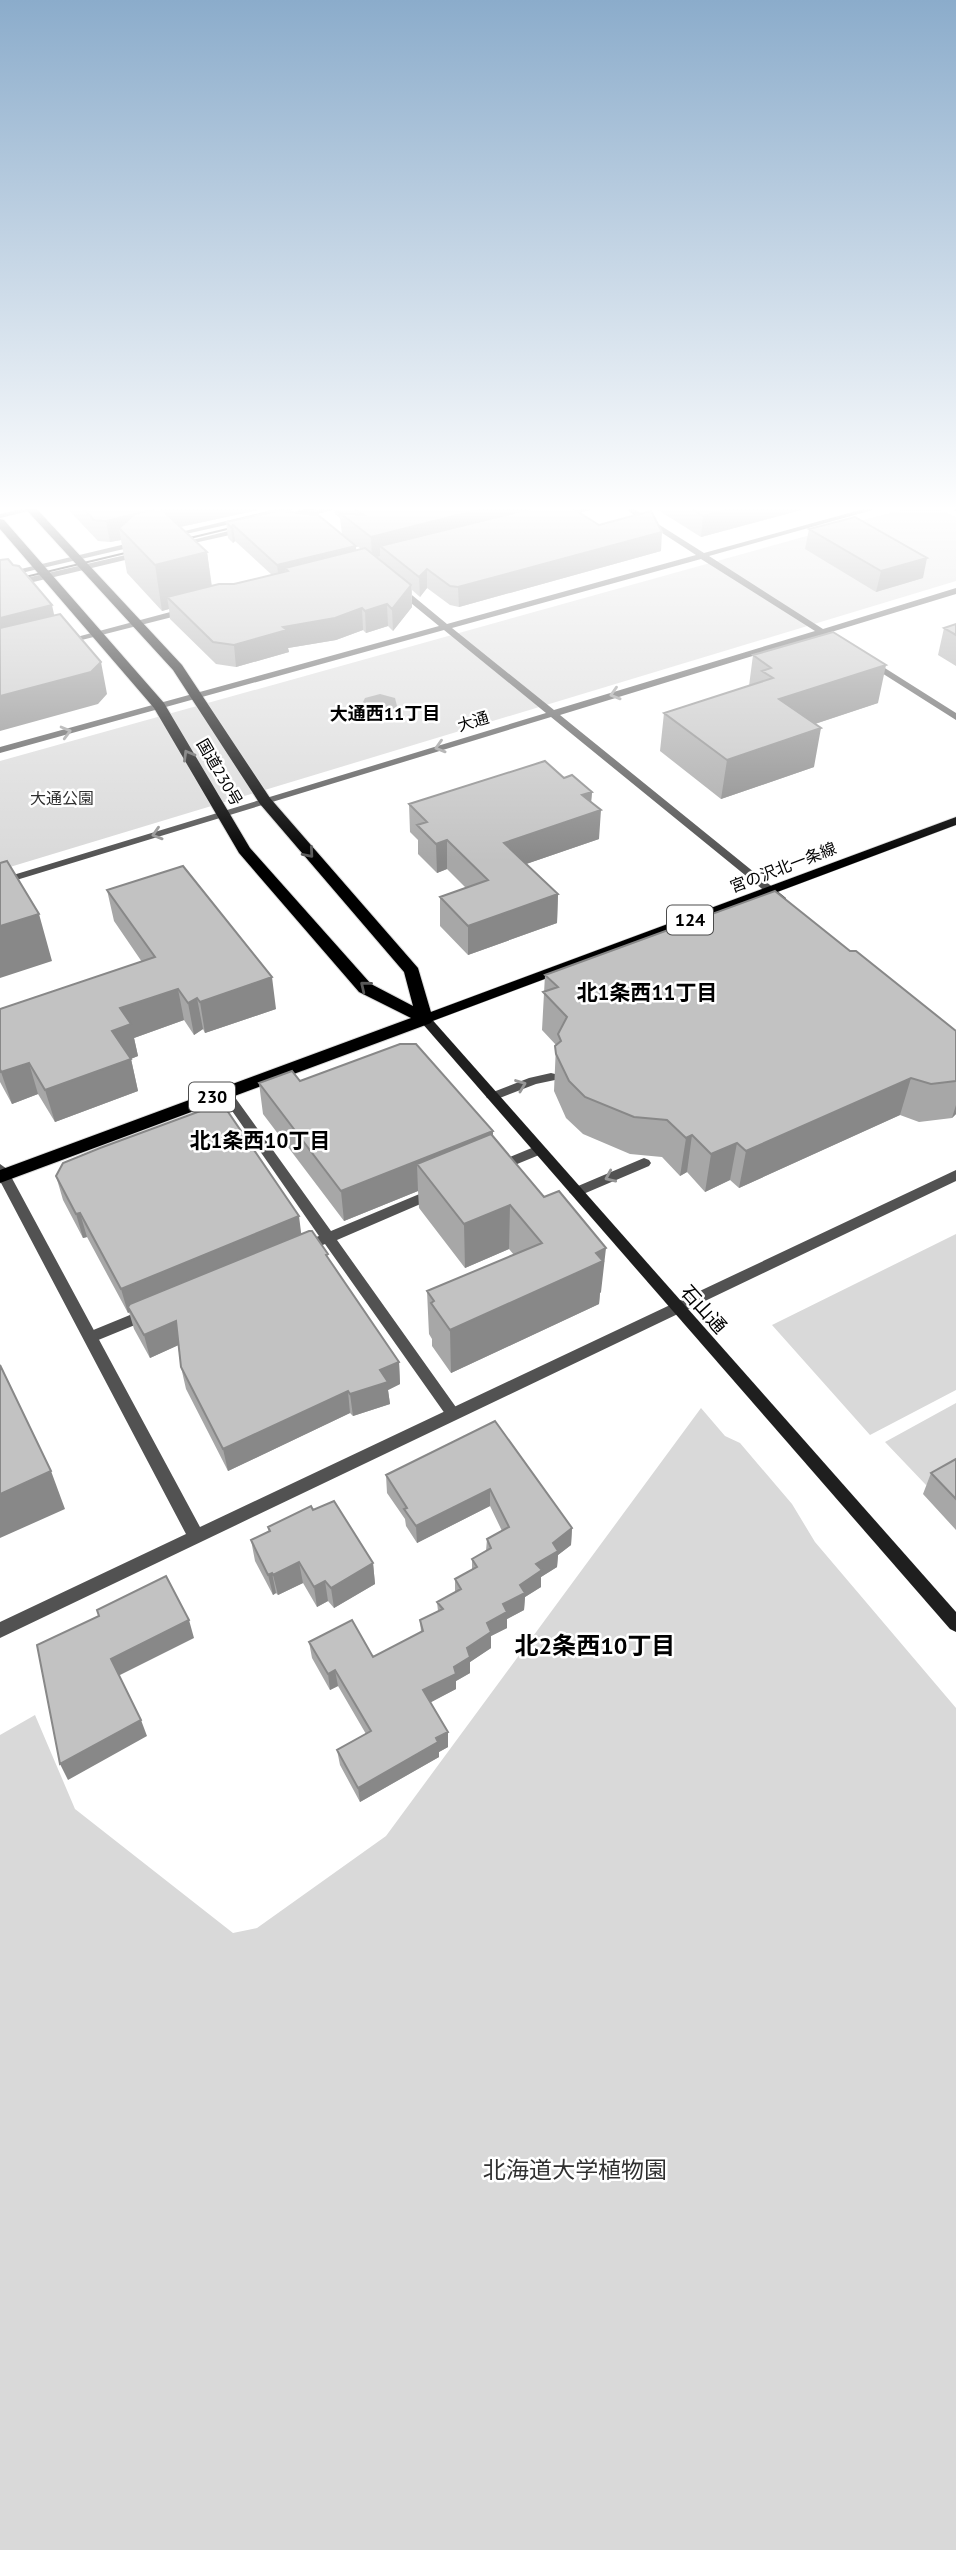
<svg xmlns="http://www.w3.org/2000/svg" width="956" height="2550" font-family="'PT Sans','Noto Sans JP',sans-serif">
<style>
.green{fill:#d9d9d9}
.water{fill:#a0a0a0}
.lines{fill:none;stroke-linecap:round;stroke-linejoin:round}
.primary-casing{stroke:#dbdbdb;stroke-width:1}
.trunk-casing{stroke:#dbdbdb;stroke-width:2}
.service{fill:#525252;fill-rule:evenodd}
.minor{fill:#525252;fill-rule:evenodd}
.tertiary{fill:#525252;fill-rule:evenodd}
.secondary{fill:#1f1f1f;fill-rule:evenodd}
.primary{fill:#000;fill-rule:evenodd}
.trunk{fill:#000;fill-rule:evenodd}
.tram{stroke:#000;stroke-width:2}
.wall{fill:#a7a7a7}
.shaded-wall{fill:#888}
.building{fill:#c2c2c2;stroke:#888;stroke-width:2}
.oneway{stroke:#979797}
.oneway2{stroke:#595959}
.labels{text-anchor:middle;stroke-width:5;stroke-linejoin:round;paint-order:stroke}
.far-street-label{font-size:16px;fill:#000;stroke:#fff}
.far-park-label{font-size:16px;fill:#303030;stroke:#fff}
.far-neighbourhood-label{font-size:18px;font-weight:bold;fill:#000;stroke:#fff}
.shield{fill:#fff;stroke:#4c4c4c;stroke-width:2}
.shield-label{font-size:18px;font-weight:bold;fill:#000}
.street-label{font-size:19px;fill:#000;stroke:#fff}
.neighbourhood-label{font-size:21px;font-weight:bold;fill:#000;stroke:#fff}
.near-park-label{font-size:23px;fill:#303030;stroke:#fff}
.near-neighbourhood-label{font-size:24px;font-weight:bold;fill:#000;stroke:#fff}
</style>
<rect width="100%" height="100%" fill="#fff"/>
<!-- green -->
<path class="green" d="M918,505H929L956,517V581L0,870V761Z
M956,1234V1390L870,1435L772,1325Z
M956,1403V1468L926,1485L885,1442Z
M701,1408L725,1436L740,1443L792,1504L815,1542L956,1708V2550H0V1735L35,1715L75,1809L233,1933L257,1928L386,1836Z"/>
<!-- water -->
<path class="water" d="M380,694L395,698L397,706C386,715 371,715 361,706L365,698Z"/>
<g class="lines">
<!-- primary casing -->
<g class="primary-casing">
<path id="primary" d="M956,817V825L430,1022L425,1024L418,1019L420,1016Z"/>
</g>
<!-- trunk casing -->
<g class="trunk-casing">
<path id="trunk" d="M22,505H33L182,665L270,798L418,968L433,1019L431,1023L0,1183V1170L411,1018L359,992L239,853L154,708L0,529V519L4,520L164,703L250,848L371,984L413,1006L404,972L260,804L173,670Z"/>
</g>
<!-- service -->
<path class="service" d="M551,1073L555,1074L557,1077L555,1080L536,1084L492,1101L486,1097L488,1094L529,1078Z
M644,1158L649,1160L651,1163L649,1166L581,1195L576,1197L569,1192L571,1189Z"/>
<!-- minor -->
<path class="minor" d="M39,505H53L0,518V514Z
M595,505H608L561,518L557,516Z
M189,607L192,608V612L62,645L58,642Z
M225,1088L229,1089L331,1231L429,1190H439L441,1193L439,1196L337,1240L458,1410L461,1414L458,1418L453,1420L448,1418L325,1244L301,1254L296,1253L294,1249L296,1245L319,1236L221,1095L219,1092L221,1089Z
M539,1145L544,1147L545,1150L544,1153L498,1172L491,1167L493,1164Z
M147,1308L152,1310L154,1314L152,1318L91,1343L86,1341L84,1337L86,1333Z"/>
<!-- tertiary -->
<path class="tertiary" d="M292,505H306L304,507L309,511L335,505H349L314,515L327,526L323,528L306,516L299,517L298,515L302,513L297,509L168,538L164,536Z
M619,505H628L704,553L878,505H890L709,556L823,629L956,588V594L828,633V636L821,635L560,715L786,898V902H778L551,717L0,885V879L546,713L444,630L0,753V747L439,626L395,590V586H401L447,624L696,555ZM701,559L815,631L554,710L452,628Z
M945,505L956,506V511Z
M245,527H248V531L176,547L172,545Z
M138,541L142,543L141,545L0,578V574Z
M143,551L147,553L146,555L0,590V584Z
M869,658L956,713V720L866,663V659Z
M0,1164L7,1169L200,1527L956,1170V1181L0,1638V1622L186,1534L0,1181Z"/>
<!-- secondary -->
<path class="secondary" d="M425,1015L429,1016L956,1612V1632L950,1629L421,1022L419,1019Z"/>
<!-- primary -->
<use href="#primary" class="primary"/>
<!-- trunk -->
<use href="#trunk" class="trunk"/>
<!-- tram -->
<path class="tram" d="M278,517L329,505
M173,542L244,525
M0,583L142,549"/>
</g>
<!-- wall -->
<path class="wall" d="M64,505H267L263,509L180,527L207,552L212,586L234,584L272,575L235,541L233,543L228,538L226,522L356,546V550L361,549L342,534L340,518L335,514L334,505H578L570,507L599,525L661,551L459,607L450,605L427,588L420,597L412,590V607L393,631L388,626L366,633L363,630L336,640L288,648L289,652L236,667L216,664L170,619L169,609L162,611L127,573L121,540L110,542L98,541Z
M650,505H820L701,537Z
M809,529L923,578L876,592L805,549Z
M956,624V666L938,655L944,628Z
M753,655L878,703L815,724L814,767L721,799L660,751L664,713L749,686Z
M564,778L592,792L591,802L599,839L526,864L558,894L557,923L468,955L440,926V897L466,888L447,869L437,873L418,854V840L410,832L409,804Z
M107,890L276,1009L205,1033L203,1029L194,1035L184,1020L134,1038L138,1056L131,1059L138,1091L55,1122L38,1094L12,1104L0,1082V1009L142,962L114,921Z
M850,951L956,1031V1114L952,1118L919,1122L900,1115L739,1188L730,1180L705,1192L687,1172L680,1176L662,1157L630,1154L583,1134L566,1118L554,1091L556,1045L542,1030L545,975Z
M300,1081L493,1137L601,1292L600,1293L599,1304L451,1373L432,1346V1339L429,1334L427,1291L514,1255L509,1249L465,1268L419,1208L418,1191L344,1221L263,1114L259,1083Z
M56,1176L301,1234L328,1259L399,1362L400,1384L388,1390L390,1404L353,1416L350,1413L228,1471L186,1389L181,1367L178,1345L150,1358L134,1329L129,1312L128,1313L87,1237L83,1238L63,1200Z
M495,1421L572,1528L571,1545L558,1555L557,1567L541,1577V1587L525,1597L524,1610L507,1619V1628L491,1636V1648L470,1662V1673L456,1681V1689L430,1702L448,1747L439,1752V1757L360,1802L340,1765L337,1750L366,1734L338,1686L330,1690L312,1658L309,1642L373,1657L421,1632L420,1620L438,1611L437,1602L455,1592V1579L472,1570V1559L486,1551L487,1539L502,1531L490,1506L417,1543L406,1526L405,1519L387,1493L386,1475Z
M956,1459V1530L923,1494L931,1473Z
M313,1510L373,1563L375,1584L334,1608L328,1601L317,1607L303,1583L278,1595L276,1593L273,1595L255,1561L251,1540L269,1532L268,1527Z"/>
<!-- shaded-wall -->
<path class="shaded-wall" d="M182,505H267L263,509L129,538L119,528L121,540L110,542L106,521Z
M497,505H578L389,554L380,546V556L372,558L371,537Z
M744,505H820L701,537L703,516Z
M233,525L235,541L233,543L231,527Z
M662,532L661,551L459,607L458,587Z
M356,546L357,562L285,568L286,580L279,582L277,565Z
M207,552L213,598L167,597L169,609L162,611L155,565Z
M927,558L923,578L876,592L881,571Z
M427,569V588L420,597L419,577Z
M411,585L412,607L393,631L392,609Z
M387,604L388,626L366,633L365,611Z
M52,605L59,637L0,651V618Z
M362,608L363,630L336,640L288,648L289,652L236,667L234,645L283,627Z
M101,662L107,694L98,704L0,731V696Z
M886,665L878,703L772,738L779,699Z
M821,728L814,767L721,799L727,760Z
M592,792L590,814L601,810L599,839L503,872L504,843L582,795Z
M447,840V869L437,873L436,844Z
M558,894L557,923L468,955V926Z
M39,914L52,961L0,978V926Z
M272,977L276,1009L205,1033L200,1002Z
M178,989L184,1020L134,1038L138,1056L120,1063L112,1031L120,1008Z
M197,998L203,1029L194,1035L188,1003Z
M131,1059L138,1091L55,1122L45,1090Z
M29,1063L38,1094L12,1104L1,1072Z
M911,1078L900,1115L739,1188L746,1151Z
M956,1105V1114L952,1118Z
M493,1131V1161L417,1164L418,1191L344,1221L341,1191Z
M692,1135L687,1172L680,1176L686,1138Z
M737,1143L730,1180L705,1192L711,1154Z
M510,1205L509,1249L465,1268L464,1224Z
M80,1213L87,1237L83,1238L76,1214Z
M299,1216L302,1240L128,1307L130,1312L128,1313L121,1289Z
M606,1248L601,1292L600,1293L599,1304L451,1373L450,1330Z
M176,1321L181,1344L150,1358L144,1335Z
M399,1362L400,1384L388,1390L390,1404L353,1416L350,1394L380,1370Z
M348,1391L350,1413L228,1471L223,1449Z
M51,1471L65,1509L0,1538V1494Z
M490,1489V1506L417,1543L416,1526Z
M572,1528L571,1545L558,1555L557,1567L541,1577V1587L525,1597L524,1610L507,1619V1628L491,1636V1648L470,1662V1673L456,1681V1689L424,1706L423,1690L454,1667L467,1648L487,1623L520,1585L553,1543Z
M299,1562L303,1583L278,1595L273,1575Z
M373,1563L375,1584L334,1608L331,1588Z
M272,1573L276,1593L273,1595L268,1575Z
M325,1581L328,1601L317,1607L314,1587Z
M189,1620L194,1638L118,1676L111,1659Z
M335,1670L338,1686L330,1690L328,1674Z
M141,1720L147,1736L68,1780L60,1764Z
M448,1732V1747L439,1752V1757L360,1802L358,1788L436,1738Z"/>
<!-- building -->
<path class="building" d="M80,505H182L161,509L160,508L106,521L94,520Z
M350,505H497L371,537L340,513L364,515Z
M546,505H567L599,525L651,511L662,532L458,587L450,586L427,569L419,577L380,546Z
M686,505H744L703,516Z
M160,508L207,552L155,565L119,528L135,514Z
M278,511L318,515L356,546L277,565L233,525L231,527L226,522Z
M855,517L927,558L881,571L809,529Z
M365,548L411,585L392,609L387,604L365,611L362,608L335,618L283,627L287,630L234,645L213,642L167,597L219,584H234L288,571L285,568Z
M8,559L13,565L19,566L52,605L0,618V560Z
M60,614L101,662L91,672L0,696V628Z
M956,624V635L944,628Z
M833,632L886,665L779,699L821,728L727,760L664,713L773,678L762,671L771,668L753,655Z
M545,761L564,778L572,775L592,792L582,795L601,810L504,843L558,894L468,926L440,897L488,880L447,840L436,844L417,825L427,822L409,804Z
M7,861L39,914L0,926V863Z
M183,866L272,977L200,1002L197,998L188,1003L178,989L120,1008L131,1024L112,1031L131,1059L45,1090L29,1063L1,1072L0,1069V1009L155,957L107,890Z
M775,891L850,951H856L956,1031V1081L931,1084L911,1078L746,1151L737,1143L711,1154L692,1135L686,1138L667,1120L634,1117L585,1097L569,1081L556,1054L555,1046L561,1041L558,1034L567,1017L543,992L558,987L545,975Z
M400,1044H416L493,1131L341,1191L259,1083L292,1071L300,1081Z
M222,1103L299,1216L121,1289L80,1213L76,1214L56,1176L63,1163L100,1148Z
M491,1134L544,1197L559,1191L606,1248L596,1253L603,1261L450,1330L431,1303L434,1301L427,1291L542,1243L510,1205L464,1224L417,1164Z
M309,1231H312L328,1254L326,1255L399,1362L380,1370L388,1382L350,1394L348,1391L223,1449L181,1367L176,1321L144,1335L128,1307L130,1304Z
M0,1365L51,1471L0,1494Z
M495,1421L572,1528L553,1543L558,1551L536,1564L542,1570L520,1585L525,1593L503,1604L507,1612L487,1623L491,1632L467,1648L470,1657L454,1667L456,1674L423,1690L448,1732L436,1738L438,1742L358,1788L337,1750L371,1731L335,1670L328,1674L309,1642L352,1620L373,1657L423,1631L420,1620L443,1609L437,1602L461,1589L455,1579L477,1567L472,1559L491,1548L487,1539L509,1527L490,1489L416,1526L404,1509L407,1508L386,1475Z
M956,1459V1499L931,1473Z
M334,1501L373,1563L331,1588L325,1581L314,1587L299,1562L273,1575L272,1573L268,1575L251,1540L270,1531L268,1527L311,1506L313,1510Z
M166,1576L189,1620L111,1659L141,1720L60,1764L37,1645L99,1616L97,1610Z"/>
<!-- one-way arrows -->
<defs><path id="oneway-chevron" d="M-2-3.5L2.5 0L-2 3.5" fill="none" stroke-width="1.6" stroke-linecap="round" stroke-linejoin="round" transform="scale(1.75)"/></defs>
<g class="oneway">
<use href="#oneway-chevron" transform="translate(615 694) rotate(163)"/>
<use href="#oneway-chevron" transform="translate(66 732) rotate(-15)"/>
<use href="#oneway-chevron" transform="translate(440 747) rotate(163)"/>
<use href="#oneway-chevron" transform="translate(157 834) rotate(163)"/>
<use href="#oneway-chevron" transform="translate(521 1085) rotate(-21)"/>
<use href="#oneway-chevron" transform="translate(610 1177) rotate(156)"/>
</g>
<g class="oneway2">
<use href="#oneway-chevron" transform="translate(188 755) rotate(-120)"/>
<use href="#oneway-chevron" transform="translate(309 853) rotate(49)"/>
<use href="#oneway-chevron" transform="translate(365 986) rotate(-141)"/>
</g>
<!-- sky -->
<linearGradient id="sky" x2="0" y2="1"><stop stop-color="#8baccb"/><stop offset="0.59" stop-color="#fff"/><stop offset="1" stop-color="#fff" stop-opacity="0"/></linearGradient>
<rect width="956" height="862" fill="url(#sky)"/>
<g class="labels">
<!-- far-street labels -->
<g class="far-street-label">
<text transform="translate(473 721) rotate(-17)" y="6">大通</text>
<text transform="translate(220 772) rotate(60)" y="6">国道230号</text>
<text transform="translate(783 867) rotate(-21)" y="6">宮の沢北一条線</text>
</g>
<!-- far-park labels -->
<g class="far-park-label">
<text x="62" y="804">大通公園</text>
</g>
<!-- far-neighbourhood labels -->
<g class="far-neighbourhood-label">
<text x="385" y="720">大通西11丁目</text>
</g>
<!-- shield labels -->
<g class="shield">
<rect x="667" y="905.5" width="46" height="29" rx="5"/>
<rect x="189" y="1082.5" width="46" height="29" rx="5"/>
</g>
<g class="shield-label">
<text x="690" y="926">124</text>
<text x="212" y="1103">230</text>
</g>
<!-- street labels -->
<g class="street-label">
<text transform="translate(704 1309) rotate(48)" y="7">石山通</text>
</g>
<!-- neighbourhood labels -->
<g class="neighbourhood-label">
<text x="647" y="1000">北1条西11丁目</text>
<text x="260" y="1148">北1条西10丁目</text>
</g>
<!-- near-park labels -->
<g class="near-park-label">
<text x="575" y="2178">北海道大学植物園</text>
</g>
<!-- near-neighbourhood labels -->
<g class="near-neighbourhood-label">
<text x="595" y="1654">北2条西10丁目</text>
</g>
</g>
</svg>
